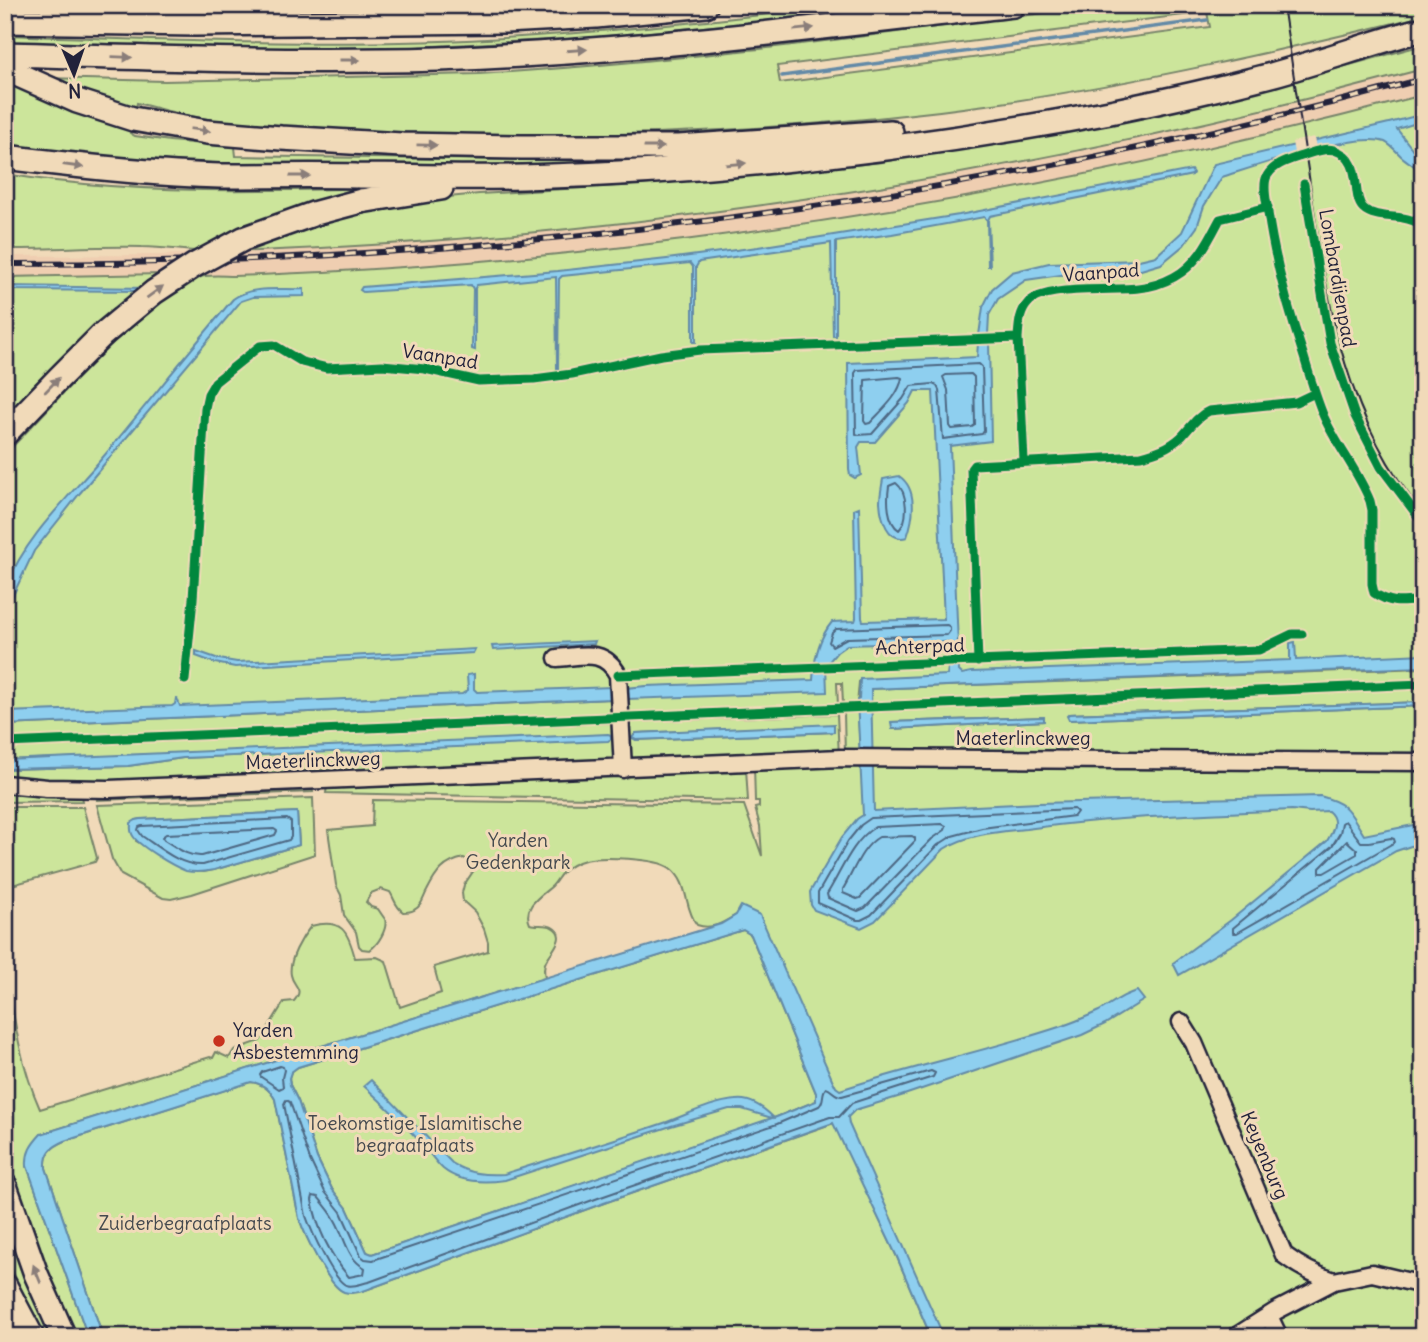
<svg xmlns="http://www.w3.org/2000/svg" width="1428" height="1342" font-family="Delius,sans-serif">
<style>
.built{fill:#efceb1}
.green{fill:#cce59b;stroke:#77846b;stroke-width:2;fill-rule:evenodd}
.water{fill:#8ecfef;stroke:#638aa7;stroke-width:2;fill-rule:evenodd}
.pier{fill:#f1dab9}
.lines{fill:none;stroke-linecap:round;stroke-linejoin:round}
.shore{stroke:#4d6783;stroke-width:2}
.stream{stroke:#638aa7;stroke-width:3.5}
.minor-casing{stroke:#22223b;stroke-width:21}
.highway-casing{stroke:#22223b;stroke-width:28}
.minor{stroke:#f1dab9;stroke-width:16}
.highway{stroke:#f1dab9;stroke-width:23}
.tram{stroke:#22223b;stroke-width:2}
.rail-casing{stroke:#22223b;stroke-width:6}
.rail{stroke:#f1dab9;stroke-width:3.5;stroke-dasharray:10;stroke-linecap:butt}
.highway-bridge-casing{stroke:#22223b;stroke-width:28;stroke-linecap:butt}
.highway-bridge{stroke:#f1dab9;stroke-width:23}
.cycleway-casing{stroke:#f1dab9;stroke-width:13}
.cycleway{stroke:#00873e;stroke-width:9}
.oneway{fill:#8a7e7a}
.poi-dot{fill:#c8321e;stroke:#f1dab9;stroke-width:2.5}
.labels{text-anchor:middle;stroke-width:6;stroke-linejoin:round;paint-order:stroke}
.street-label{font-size:19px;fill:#22223b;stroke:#f1dab9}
.park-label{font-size:19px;fill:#44494e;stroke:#f1dab9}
.poi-label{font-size:19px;fill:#22223b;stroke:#f1dab9;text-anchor:start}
</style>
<rect width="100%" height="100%" fill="#f1dab9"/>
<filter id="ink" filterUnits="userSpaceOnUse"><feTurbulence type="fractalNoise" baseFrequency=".0143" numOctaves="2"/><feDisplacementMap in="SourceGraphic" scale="14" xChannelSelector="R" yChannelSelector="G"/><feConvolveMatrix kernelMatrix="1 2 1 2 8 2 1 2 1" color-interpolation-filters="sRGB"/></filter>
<g filter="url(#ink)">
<!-- built -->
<path class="built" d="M1423,69V95L1312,124L1108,171L956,200L817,222L606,249L407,267L198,277L161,274L5,277V256L161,255L405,242L561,229L754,206L952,175L1103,146L1282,106Z"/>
<!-- green -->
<path class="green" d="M204,5H448L281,7Z
M842,5H887L767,21L587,38L396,48H210L5,43V35C176,41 349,48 520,37C627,30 735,19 842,5Z
M1104,5H1423V16C1283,50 1143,82 1001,103C823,128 641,138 461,134C413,133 365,131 317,128C278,125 239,124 200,118C179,114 158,109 137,103L130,133L135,136L170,141L235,147L236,156L520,160L624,158L626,161L566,164L215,167L5,149V77L165,81L478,74C687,62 896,32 1104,5ZM1207,12L1210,27L780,83L777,66Z
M1423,45V69C1042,171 651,236 257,251C241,251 223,252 207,252C185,251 164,247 142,247C97,246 51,249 5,249V174C90,188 176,191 261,190C294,190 326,190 358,188L364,210L428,199L479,194L651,184L780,173L882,162L1305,77Z
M1423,95V663L859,682L857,705L846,706L843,703L842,683H837L838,706L631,713L623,707L608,714L5,740V725L611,699V692L5,716V457L15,444C62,395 106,344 160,303C170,295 184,283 197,278C207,274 223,276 234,276C264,275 294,273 324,272C418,267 513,259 607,249C883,219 1155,166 1423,95Z
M161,274L95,328L33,386L5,419V277Z
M1423,668V680L871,705L870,689Z
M1423,687V702L1069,714V720L1423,706V1337H938L767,939L736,915C723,923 712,930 697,925C683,907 690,883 670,868C657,858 600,856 585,860C577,862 567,867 562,873C558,877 556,882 552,886C541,896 522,906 530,924C537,926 546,924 552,927C569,936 550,952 546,961C543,966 544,972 545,978L276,1060L41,1134L27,1166L88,1337H71L10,1177L5,1160V961C13,1012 19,1062 40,1109L210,1057L213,1058L216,1052L229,1058L234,1050L260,1041L284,1002L294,1001C305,988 293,987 291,975C288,960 302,937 311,926C342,918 348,931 355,958L377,957L386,961L400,1007L441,993L434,967L488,951V942L484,929L475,912L463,901L462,893L464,885L474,870L472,863L464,858C444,862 436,873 427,891C423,898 422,906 414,910C411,912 407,912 403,912C395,906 395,900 390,892L381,889L371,893L366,902L371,907L378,909C378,909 384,918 385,919C388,929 378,944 370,950L362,949L359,946L356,932L344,915L341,895L336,885L328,830L372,826L373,800L744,805L762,856L760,826L755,808L759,807V801H755L754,765L872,756L871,712ZM1044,717V721L893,729L892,722Z
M844,713H858L860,755H845Z
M837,714L839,757L626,765L625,725L629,722ZM834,725V732L636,740L634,735L636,733Z
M612,723L614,726L616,765L99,783L5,777V769L128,766L183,758L611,739L5,760V748Z
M746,768L748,801L326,793L327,786Z
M312,788L313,792L97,800V797Z
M5,790L81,796L82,801L5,802Z
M313,798L315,854L192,894L171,899L163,898L121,875L112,859L97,805ZM297,812L299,845L214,870L204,872L186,870L136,841V820L141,819Z
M5,807H83L97,858L95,862L5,887Z
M743,930L751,935L816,1093V1101L774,1118L372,1254L367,1252L347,1208L332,1189L317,1158L298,1101L290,1085L289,1078L291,1072L298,1067Z
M250,1082C262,1083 270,1090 275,1099L299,1218C304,1233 329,1287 343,1291C352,1294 363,1291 371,1288L604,1203L834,1123L897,1257L931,1337H103L46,1168C45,1153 51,1147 65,1141Z
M5,1203L56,1337H45L5,1256Z"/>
<!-- water -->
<path class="water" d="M1423,114V121L1397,129L1417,155L1423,159V173C1416,167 1408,162 1401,156C1396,151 1391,145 1385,142C1356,131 1254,167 1222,177L1204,206L1197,227L1184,245L1161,264L1141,270L1068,274L1026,280L998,299L989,315L988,334L979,335L983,307L992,289L1012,272L1049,263L1139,260L1156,256L1182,232L1214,164L1389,123Z
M1191,170L1193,173L1192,175L1178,178L990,216L988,220L990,266H988L987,220L984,217L892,234L836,242V336H833L831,243L699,262L696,267V342H693V267L690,263L562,276L559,279L558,368H557L556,277L477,285L475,288V350L472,349L473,289L471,285L363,292L360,290L362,287L558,271L667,259L758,247L959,215Z
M5,286L146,288L142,291L5,290Z
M304,289V296L253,297L241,301L80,493L34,551L5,612C5,604 4,593 7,585C24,538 71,495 103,457C147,404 189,351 233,299C251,285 282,290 304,289Z
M989,342L991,441L950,446L959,671L962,674L971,672L1290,660V643L1295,642L1296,660L1423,654V667L871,689L874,811L1038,803L1320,796C1349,804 1348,810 1364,835L1423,823V842L1396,851L1179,975L1173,963L1231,920L1327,841C1333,831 1339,820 1328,811L1310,812L1292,810C1203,814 1114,817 1026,829C998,832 967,834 944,849L875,921L861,928L814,910L811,905L810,892L842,837L857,819L863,815L857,700L859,699L860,679L947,675L949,661L948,642L847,645L837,652L826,665L827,692L627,699L626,688L646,686L813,680C814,659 818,639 832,622L855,621L856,618L854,509L859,507L862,618L863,621L944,619L933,391H915L909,403L875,442H861L858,447L861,475L855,478L850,475L849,470L848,363L977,357L978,343Z
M899,476C918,489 914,517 907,537C887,543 881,517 880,502C880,494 882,486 883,479Z
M595,641L594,644L493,650L492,646Z
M475,649L473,653L235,667L215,663L196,656V651L219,659L237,662Z
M474,674V689L477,692L611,687V699L5,725V712L172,706L175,704L176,698H177L180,706L462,694L468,690L467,675Z
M1423,702V706L1069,720L1067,716L1069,714Z
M1044,717V721L892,729L891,722Z
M834,724V732L636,740L632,738L636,733Z
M608,734L611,735V739L608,741L183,758L128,766L5,769V760Z
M297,812L299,845L214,870C205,872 195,873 186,871C175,867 136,845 132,834C130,830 131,827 131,823L136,820L141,819Z
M741,906L760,915L832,1079L836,1087L840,1090C912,1066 987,1051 1059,1027C1072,1023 1086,1017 1099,1011C1111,1004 1123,994 1137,991L1144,1000L1105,1024L1082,1035L901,1096L855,1110L848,1117L849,1124L944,1337H931L897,1257L833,1123L604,1203L371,1288C363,1291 353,1295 344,1292C328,1286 305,1235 299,1218L275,1099C270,1090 262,1083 251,1082L65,1141C51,1147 45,1153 46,1168L103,1337H88L27,1166C26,1152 31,1145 41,1134L276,1060L721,924L736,915ZM743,930L751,935L816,1093V1101L774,1118C764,1108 750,1098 736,1100C711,1102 687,1115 664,1123C611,1141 557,1157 504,1174C484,1175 469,1174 452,1163L371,1080L364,1086C384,1104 404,1124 422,1144C429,1152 435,1162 443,1169C460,1183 484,1183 505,1180L671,1126L729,1109H742L772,1118L372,1254L367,1252L347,1208L332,1189L317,1158L298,1101L290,1085L289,1078L291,1072L298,1067Z"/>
<!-- pier -->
<path class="pier" d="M1314,137L1317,153L1295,158L1292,142Z"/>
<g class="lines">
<!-- shore -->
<path class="shore" d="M979,364L982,367L984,431L982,434L943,439L939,390L937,386L933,384L911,386L903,399L872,434L859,435L856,434L855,373L857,370Z
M971,374L974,377L975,425L972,427L952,429L950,426L948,390L943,377L946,375Z
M899,377L902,378C899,396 882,410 870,423L866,424L864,421L865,380Z
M896,483C908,492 909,520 899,530C887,522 887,500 889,486Z
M947,625L950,627V631L947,635L847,638L832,646L829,642L832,633L836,629Z
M1074,809L1077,812L1074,816L982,828L952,836L938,845L871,915L861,920H857L818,903V893L848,841L861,825L871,818Z
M287,819L291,822V837L289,840L203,865C180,866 160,848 142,836L138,830L139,827L142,826Z
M1345,821L1361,842H1369L1391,838L1394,839L1395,842L1237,933H1233V928L1332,846L1340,833L1342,823Z
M942,824L946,826L945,830L932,839L865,908L858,911L828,898L827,894C841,872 852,841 875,827Z
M274,829L277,831L275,835L202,856C187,857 176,847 164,840L162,837L166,834Z
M912,836L915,838V841L860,898L857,899L843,893V889C853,873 861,847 879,837Z
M1347,841L1357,850V854L1324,873H1320V868Z
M280,1066L283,1067L284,1070L282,1078L283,1087L279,1089L261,1077L260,1075L262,1072Z
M931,1071L935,1073L933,1077L852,1103L839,1117H830L601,1197L369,1282C362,1283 353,1288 346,1285C333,1280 311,1230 306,1216L284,1104L286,1100L290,1102L310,1160L325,1192L341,1212L361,1256L365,1259L373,1260L777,1124L819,1106C825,1101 821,1093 826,1088C832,1089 834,1096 842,1096Z
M313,1196L318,1197C324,1204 331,1212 335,1220C345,1237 347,1259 365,1268L364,1274L349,1277C330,1255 317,1228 312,1200Z"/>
<!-- stream -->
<path class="stream" d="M782,76L1207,20"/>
<!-- minor casing -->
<g class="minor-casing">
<path id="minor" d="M557,658C583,656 604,648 618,675L623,769
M5,784L47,788L109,789L841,758L1423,762
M1181,1022L1194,1043L1284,1255C1300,1267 1314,1275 1334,1281
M1269,1316L1279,1337
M1235,1337L1276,1311L1334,1281L1372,1273L1423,1285"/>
</g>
<!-- highway casing -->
<g class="highway-casing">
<path id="highway" d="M5,21L195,24L505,21L596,16L706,5
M5,54C150,58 294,63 439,59C631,52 823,27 1013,5
M5,69L77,101L133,119L207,132L281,138L402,145L522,147H679L891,132
M5,157C77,166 148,174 220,176C266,176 312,175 357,176C412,176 468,178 523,177C720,172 916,149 1110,112C1164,101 1218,89 1271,75C1322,61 1372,43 1423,29
M361,201L441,188
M5,434L59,378L102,335
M5,1186L36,1274L64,1337
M5,1286L32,1337"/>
</g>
<!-- minor -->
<use href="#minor" class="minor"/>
<!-- highway -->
<use href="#highway" class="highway"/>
<!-- tram -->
<path class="tram" d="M1283,5C1292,67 1302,128 1311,190C1329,308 1344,417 1423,513"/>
<!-- rail casing -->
<g class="rail-casing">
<path id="rail" d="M5,264C487,265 958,205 1423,79"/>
</g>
<!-- rail -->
<use href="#rail" class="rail"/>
<!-- highway-bridge casing -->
<g class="highway-bridge-casing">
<path id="highway-bridge" d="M102,335L154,292L195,265L243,239L316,213L361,201"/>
</g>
<!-- highway-bridge -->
<use href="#highway-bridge" class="highway-bridge"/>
<!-- cycleway casing -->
<g class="cycleway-casing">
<path id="cycleway" d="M1304,184L1330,343L1355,416L1381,467L1423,523
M1423,226C1417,222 1410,219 1403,218C1391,216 1372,217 1363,208C1350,195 1365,159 1334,150C1323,147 1309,154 1298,157C1286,161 1273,165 1267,176C1262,186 1267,202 1268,213C1275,262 1288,309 1304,357C1310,377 1316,398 1324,417C1337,446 1358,471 1370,501L1372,510V584L1374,593C1392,605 1402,602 1423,600
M1018,338L1024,461
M978,662L971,469L974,465L1141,456C1156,452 1169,448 1181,437C1190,428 1197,416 1209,411L1296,402L1315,393
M618,675L1259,650L1292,634H1302
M185,680L193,599L205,408L208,394L215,382L260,346L274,345L302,362L327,368L382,365L425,369L479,381L534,379L572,374L661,355L700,350L1018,338C1019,325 1019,313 1028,303C1043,285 1114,291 1138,288C1150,287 1163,283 1174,277C1197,265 1209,240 1220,219L1268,207
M5,743L1423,684"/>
</g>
<!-- cycleway -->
<use href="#cycleway" class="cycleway"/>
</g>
<!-- one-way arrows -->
<defs><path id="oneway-solid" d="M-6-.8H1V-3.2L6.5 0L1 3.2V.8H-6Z" transform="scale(1.75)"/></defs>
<g class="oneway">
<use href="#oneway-solid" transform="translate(804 29) rotate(-6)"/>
<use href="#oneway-solid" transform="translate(577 50) rotate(-4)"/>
<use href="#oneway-solid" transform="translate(122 57) rotate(2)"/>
<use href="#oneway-solid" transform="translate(350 60)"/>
<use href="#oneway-solid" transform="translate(200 130) rotate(7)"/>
<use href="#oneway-solid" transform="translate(427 145) rotate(1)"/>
<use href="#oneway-solid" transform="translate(654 147)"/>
<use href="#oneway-solid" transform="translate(736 164) rotate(-5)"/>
<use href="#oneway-solid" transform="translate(73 166) rotate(8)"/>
<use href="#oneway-solid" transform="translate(300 176)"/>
<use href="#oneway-solid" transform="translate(155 292) rotate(-36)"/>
<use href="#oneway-solid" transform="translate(52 385) rotate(-46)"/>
<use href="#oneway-solid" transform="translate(37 1274) rotate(-112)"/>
</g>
</g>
<!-- markers -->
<circle class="poi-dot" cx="219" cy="1041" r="7"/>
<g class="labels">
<!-- street labels -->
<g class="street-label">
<text transform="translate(1101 272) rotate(-4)" y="7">Vaanpad</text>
<text transform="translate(1338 278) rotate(80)" y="7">Lombardijenpad</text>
<text transform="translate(440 356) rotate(9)" y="7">Vaanpad</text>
<text transform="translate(920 646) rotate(-2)" y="7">Achterpad</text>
<text x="1023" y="745">Maeterlinckweg</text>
<text transform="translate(313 760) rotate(-2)" y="7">Maeterlinckweg</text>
<text transform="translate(1265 1155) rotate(67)" y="7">Keyenburg</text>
</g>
<!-- park labels -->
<g class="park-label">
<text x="518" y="847">Yarden<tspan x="518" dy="22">Gedenkpark</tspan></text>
<text x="415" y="1130">Toekomstige Islamitische<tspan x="415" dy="22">begraafplaats</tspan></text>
<text x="185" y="1230">Zuiderbegraafplaats</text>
</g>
<!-- poi labels -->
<g class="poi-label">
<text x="233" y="1037">Yarden<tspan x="233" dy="22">Asbestemming</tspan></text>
</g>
</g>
<!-- margin -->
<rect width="1428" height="1342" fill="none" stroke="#f1dab9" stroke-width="28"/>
<rect x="14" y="14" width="1400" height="1314" fill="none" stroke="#22223b" stroke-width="2.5" filter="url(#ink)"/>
<!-- north arrow -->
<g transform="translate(74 74) rotate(178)" stroke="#f1dab9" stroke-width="5" paint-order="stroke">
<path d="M0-5L12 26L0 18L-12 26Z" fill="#22223b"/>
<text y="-10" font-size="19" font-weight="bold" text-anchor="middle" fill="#22223b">N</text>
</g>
</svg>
